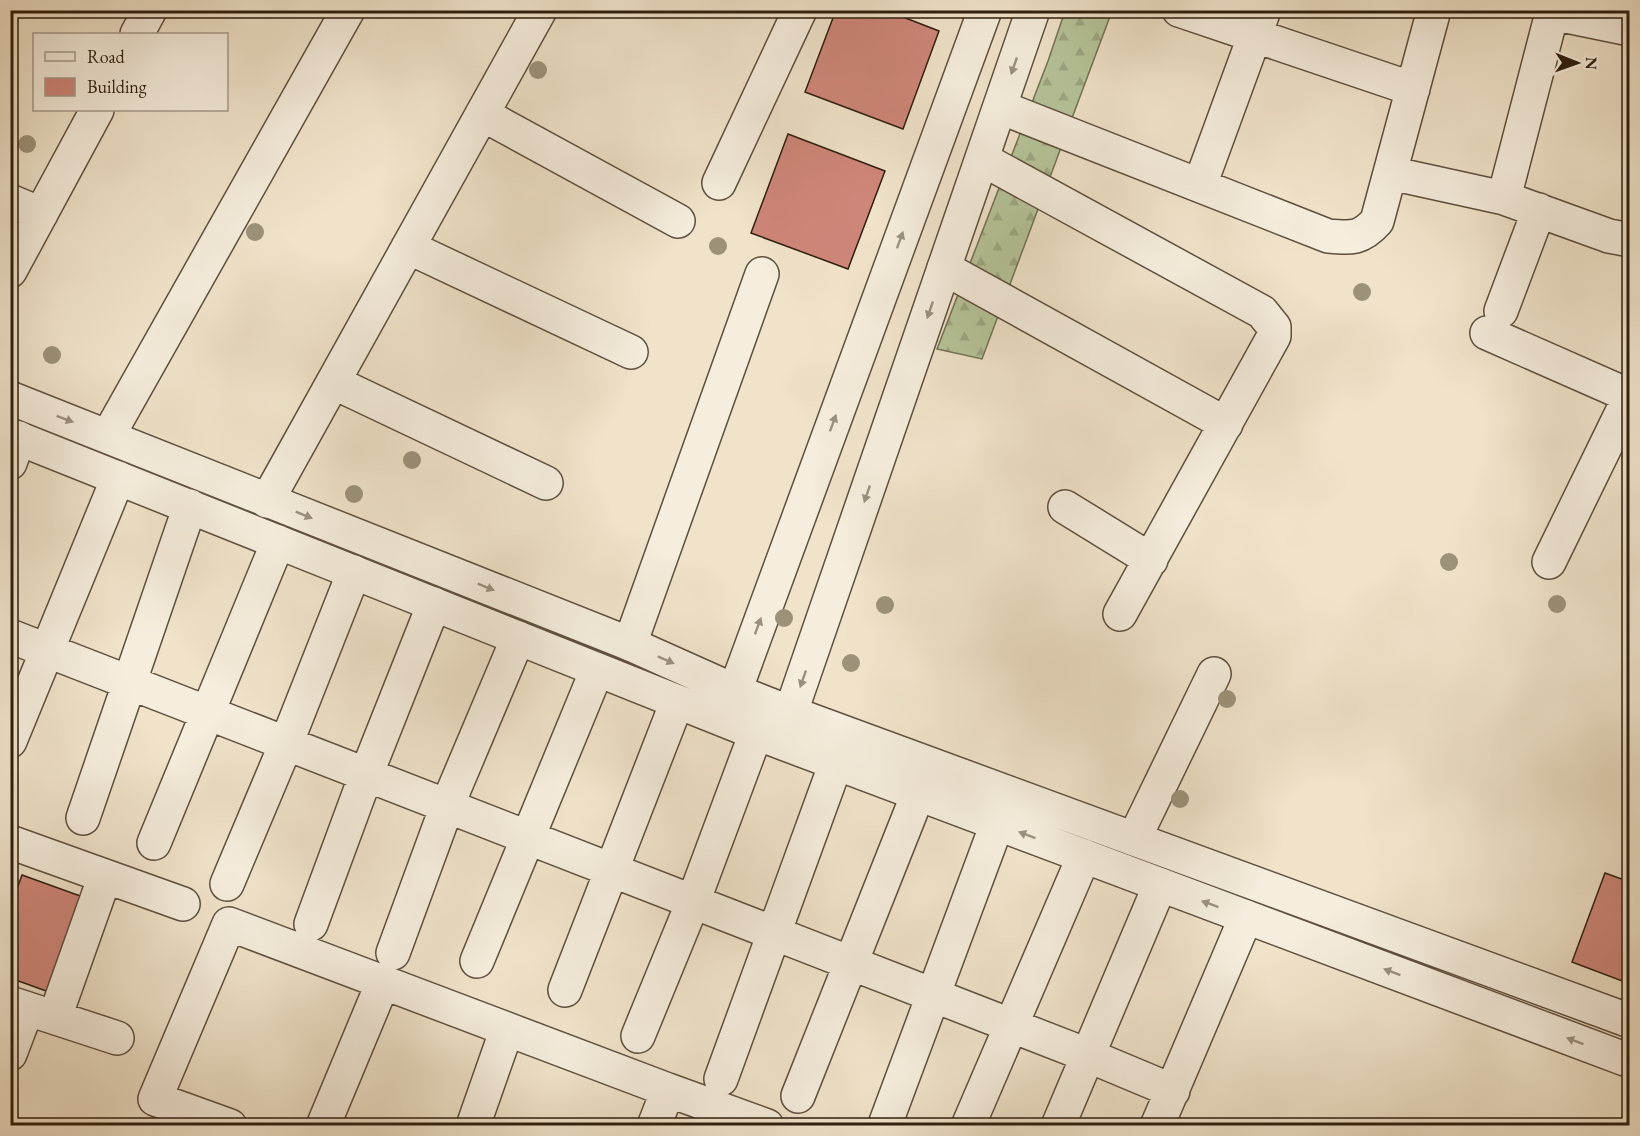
<svg xmlns="http://www.w3.org/2000/svg" width="1640" height="1136" font-family="'EB Garamond',serif">
<style>
.forest{fill:url(#forest-firs);stroke:#727154;stroke-width:1.5}
.building{fill:#cf867a;stroke:#2e1e0f;stroke-width:1.5}
.lines{fill:none;stroke-linecap:round;stroke-linejoin:round}
.minor-casing{stroke:#5e4f3e;stroke-width:36}
.tertiary-casing{stroke:#5e4f3e;stroke-width:36}
.minor{stroke:#f5eddd;stroke-width:33}
.tertiary{stroke:#f5eddd;stroke-width:33}
.tree{fill:#9c927a}
.oneway{fill:#9b9080}
</style>
<defs>
<pattern id="forest-firs" width="22" height="20" patternUnits="userSpaceOnUse" patternTransform="scale(1.5)"><rect width="22" height="20" fill="#b6c49a"/><path d="M5 1l3.5 6h-7zM16 11l3.5 6h-7z" fill="#9da884"/></pattern>
</defs>
<rect width="100%" height="100%" fill="#f0e3ca"/>
<filter id="stains"><feTurbulence type="fractalNoise" baseFrequency=".00333" numOctaves="4"/><feColorMatrix values="0 0 0 0 .2 0 0 0 0 .09 0 0 0 0 .02 0 0 0 .5 -.17"/></filter>
<radialGradient id="worn" r=".72"><stop offset=".6" stop-color="#630" stop-opacity="0"/><stop offset="1" stop-color="#630" stop-opacity=".3"/></radialGradient>
<!-- forest -->
<path class="forest" d="M1065,11H1112L982,359L937,349L1048,61Z"/>
<!-- building -->
<path class="building" d="M836,10H885L939,31L903,129L805,92Z
M788,134L885,171L848,269L751,233Z
M1605,873L1630,882V984L1572,962Z
M22,875L83,897L49,992L10,978V908Z"/>
<g class="lines">
<!-- minor casing -->
<g class="minor-casing">
<path id="minor" d="M1179,10L1413,89
M1630,29L1552,13L1504,198L1609,236L1630,240
M137,34L150,10
M1000,107L1328,236C1352,238 1361,239 1377,221L1434,10
M482,114L678,221
M982,159L1262,312L1274,327V336L1120,614
M1390,173L1504,198
M719,183L800,10
M1200,185L1264,10
M10,201L41,214
M408,247L631,352
M944,268L1226,424
M10,271L97,110
M1501,311L1539,210
M1487,333L1630,396
M333,382L546,483
M108,436L348,10
M10,463L19,438
M267,501L540,10
M1065,507L1151,560
M1549,562L1630,396
M10,636L1087,1055L1173,1091
M630,644L762,274
M10,741L118,478
M83,818L190,506
M1134,839L1214,674
M10,842L183,904
M154,843L278,542
M227,884L286,744L354,572
M311,924L366,775L434,604
M393,953L447,806L518,638
M477,961L597,670
M565,990L677,702
M10,1003L117,1038
M55,1017L105,876
M638,1036L693,902L756,733
M10,1054L27,1009
M721,1079L836,763
M798,1096L918,794
M886,1122L997,824
M230,1126L155,1099L229,924L668,1090
M323,1126L383,982
M473,1126L507,1029
M654,1126L668,1090L767,1126
M968,1126L1084,856
M1058,1126L1160,885
M1157,1126L1246,917"/>
</g>
<!-- tertiary casing -->
<g class="tertiary-casing">
<path id="tertiary" d="M10,398L630,644L735,691L791,713L1630,1021
M10,435L756,733L1630,1061
M728,710L985,10
M784,732L1033,10"/>
</g>
<!-- minor -->
<use href="#minor" class="minor"/>
<!-- tertiary -->
<use href="#tertiary" class="tertiary"/>
</g>
<!-- trees -->
<g class="tree">
<circle cx="538" cy="70" r="9"/>
<circle cx="27" cy="144" r="9"/>
<circle cx="255" cy="232" r="9"/>
<circle cx="718" cy="246" r="9"/>
<circle cx="1362" cy="292" r="9"/>
<circle cx="52" cy="355" r="9"/>
<circle cx="412" cy="460" r="9"/>
<circle cx="354" cy="494" r="9"/>
<circle cx="1449" cy="562" r="9"/>
<circle cx="1557" cy="604" r="9"/>
<circle cx="885" cy="605" r="9"/>
<circle cx="784" cy="618" r="9"/>
<circle cx="851" cy="663" r="9"/>
<circle cx="1227" cy="699" r="9"/>
<circle cx="1180" cy="799" r="9"/>
</g>
<!-- one-way arrows -->
<defs><path id="oneway-solid" d="M-6-.8H1V-3.2L6.5 0L1 3.2V.8H-6Z" transform="scale(1.5)"/></defs>
<g class="oneway">
<use href="#oneway-solid" transform="translate(1014 66) rotate(109)"/>
<use href="#oneway-solid" transform="translate(900 240) rotate(-70)"/>
<use href="#oneway-solid" transform="translate(930 310) rotate(109)"/>
<use href="#oneway-solid" transform="translate(65 419) rotate(21)"/>
<use href="#oneway-solid" transform="translate(833 423) rotate(-70)"/>
<use href="#oneway-solid" transform="translate(867 494) rotate(109)"/>
<use href="#oneway-solid" transform="translate(304 515) rotate(22)"/>
<use href="#oneway-solid" transform="translate(486 587) rotate(22)"/>
<use href="#oneway-solid" transform="translate(758 626) rotate(-70)"/>
<use href="#oneway-solid" transform="translate(666 660) rotate(24)"/>
<use href="#oneway-solid" transform="translate(803 679) rotate(109)"/>
<use href="#oneway-solid" transform="translate(1027 835) rotate(-159)"/>
<use href="#oneway-solid" transform="translate(1210 904) rotate(-160)"/>
<use href="#oneway-solid" transform="translate(1392 972) rotate(-159)"/>
<use href="#oneway-solid" transform="translate(1575 1041) rotate(-159)"/>
</g>
<!-- margin -->
<rect width="1640" height="1136" fill="none" stroke="#f0e3ca" stroke-width="36"/>
<rect x="12" y="12" width="1616" height="1112" fill="none" stroke="#2e1e0f" stroke-width="3"/>
<rect x="18" y="18" width="1604" height="1100" fill="none" stroke="#2e1e0f" stroke-width="1.5"/>
<!-- legend -->
<rect x="33" y="33" width="195" height="78" fill="#f5eddd" stroke="#a59a8b" stroke-width="1.5"/>
<rect x="45" y="52" width="30" height="9" fill="#f5eddd" stroke="#a59a8b" stroke-width="1.5"/>
<text x="87" y="63" font-size="18" fill="#2e1e0f">Road</text>
<rect x="45" y="78" width="30" height="18" fill="#cf867a" stroke="#a59a8b" stroke-width="1.5"/>
<text x="87" y="93" font-size="18" fill="#2e1e0f">Building</text>
<!-- north arrow -->
<g transform="translate(1577 63) rotate(91)" stroke="#f5eddd" stroke-width="4.5" paint-order="stroke">
<path d="M0-4.5L10 22L0 15L-10 22Z" fill="#2e1e0f"/>
<text y="-9" font-size="16" font-weight="bold" text-anchor="middle" fill="#2e1e0f">N</text>
</g>
<rect width="100%" height="100%" filter="url(#stains)"/>
<rect width="100%" height="100%" fill="url(#worn)"/>
</svg>
